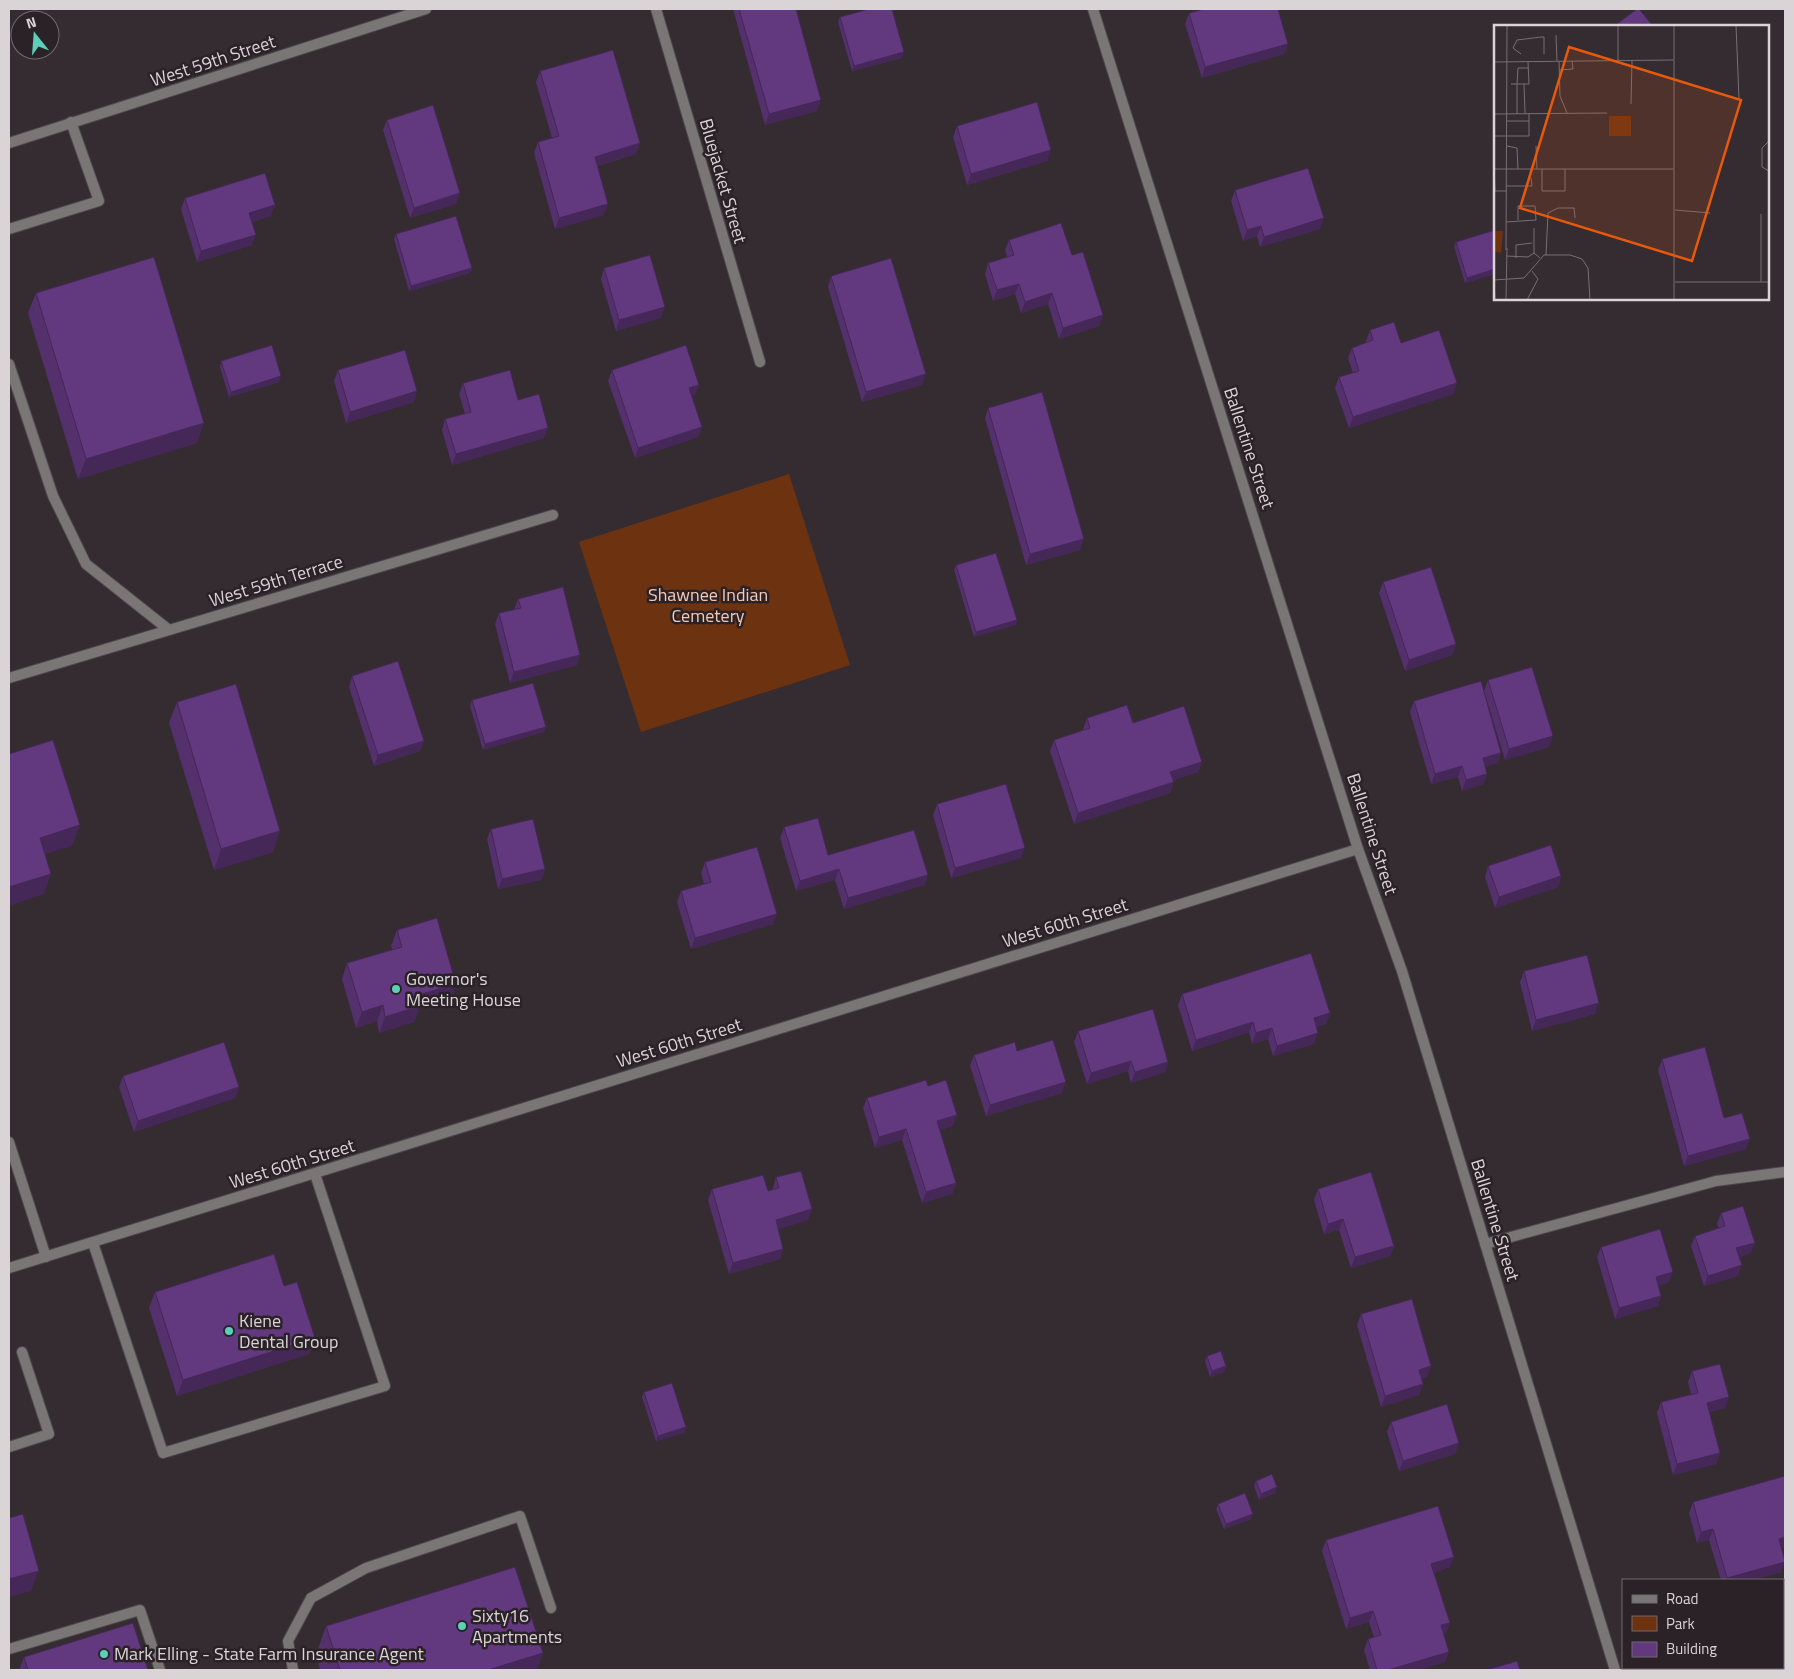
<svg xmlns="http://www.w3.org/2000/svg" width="1794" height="1679" font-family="'Titillium Web',sans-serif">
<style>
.green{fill:#6d3311}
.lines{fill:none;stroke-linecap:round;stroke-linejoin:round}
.lane-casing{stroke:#4f474c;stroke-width:12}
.street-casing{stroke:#4f474c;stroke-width:12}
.lane{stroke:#7b7676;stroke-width:10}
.street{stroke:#7b7676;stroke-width:10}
.wall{fill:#54306c}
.shaded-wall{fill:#452758}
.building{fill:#62387e;stroke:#452758}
.poi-dot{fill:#5dceb9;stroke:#2a2227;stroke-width:2}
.labels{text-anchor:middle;stroke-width:5;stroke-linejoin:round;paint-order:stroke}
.street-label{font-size:18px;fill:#dad4d7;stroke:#2a2227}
.park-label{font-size:18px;fill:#f7cab5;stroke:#2a2227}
.poi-label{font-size:18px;fill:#dad4d7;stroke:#2a2227;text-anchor:start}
.inset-road{fill:none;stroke:#766f73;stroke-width:1}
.view{fill:#e8590c;fill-opacity:0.15;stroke:#e8590c;stroke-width:2.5}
.inset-edge{fill:none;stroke:#dad4d7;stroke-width:2.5}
</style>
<rect width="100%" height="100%" fill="#342c31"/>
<!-- green -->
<path class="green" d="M789,474L850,665L641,732L579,542Z"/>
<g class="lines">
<!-- lane casing -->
<g class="lane-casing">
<path id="lane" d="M9,229L99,201L71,122
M9,364L53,496L86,564L169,630
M9,1142L46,1257
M93,1243L163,1453L385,1386L315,1174
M1485,1244L1716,1181L1785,1172
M9,1447L49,1434L22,1352
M9,1649L140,1610L160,1670
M293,1670L288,1641L311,1598L366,1568L520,1516L551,1608"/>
</g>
<!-- street casing -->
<g class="street-casing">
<path id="street" d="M656,9L760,362
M1093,9L1358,849L1402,971L1615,1670
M9,143L426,9
M9,678L553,515
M9,1268L1358,849"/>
</g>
<!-- lane -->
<use href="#lane" class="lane"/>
<!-- street -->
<use href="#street" class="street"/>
</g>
<!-- wall -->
<path class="wall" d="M733,9H796L817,111L765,125Z
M1189,13L1288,44L1284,54L1202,78L1185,24Z
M840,17L902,58L852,71L838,22Z
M540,71L640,143L636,154L597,166L604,215L555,229L534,153L538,142L552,138L536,82Z
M387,120L460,193L456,204L410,218L383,130Z
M957,126L1051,150L1047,161L967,185L953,137Z
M1235,190L1320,229L1260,247L1257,236L1243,241L1231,201Z
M185,198L271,216L252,222V245L197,262L181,209Z
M1495,230V274L1465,283L1454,247L1456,242Z
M396,234L472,268L470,273L409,291L394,239Z
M1009,240L1072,255L1103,315L1099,326L1059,339L1048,304L1021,313L1015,294L993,301L985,274L988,263L1007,257L1005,250Z
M604,268L661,318L616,331L601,279Z
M831,276L922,385L862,402L828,287Z
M36,293L197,443L78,479L28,313Z
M1370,330L1401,343L1457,383L1453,394L1349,428L1335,388L1339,377L1353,373L1348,358L1352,348L1366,343V341Z
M221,361L279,382L229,397L220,367Z
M338,370L414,402L346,423L334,381Z
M612,370L695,395L692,396L702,427L698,437L635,458L608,381Z
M463,383L518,400L544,438L452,465L442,430L445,419L465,414L459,394Z
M988,408L1080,550L1026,565L985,418Z
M956,565L1017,620L1015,625L974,637L954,570Z
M1383,582L1456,644L1452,655L1405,671L1379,593Z
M518,599L577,665L510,683L495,624L499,613L514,610Z
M352,676L424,741L420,751L374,766L349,687Z
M1488,680L1549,747L1505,760L1484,691Z
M472,700L546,727L544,732L483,750L470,706Z
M1414,701L1498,763L1485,767L1487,774L1483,784L1462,791L1458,777L1431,784L1410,712Z
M177,702L273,852L214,870L169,723Z
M1087,718L1133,723L1202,762L1198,772L1173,780L1174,782L1170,793L1074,824L1050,751L1054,740L1083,730V729Z
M937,804L1021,858L951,878L933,815Z
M784,827L828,855L928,875L924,885L844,909L835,880L796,891L780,838Z
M491,829L545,869L541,880L498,889L487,839Z
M705,862L773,924L691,949L677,902L681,891L704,884L701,873Z
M1488,866L1561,876L1558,887L1495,908L1485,877Z
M397,930L456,984L451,999L419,1009L414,1022L379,1033L377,1021L356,1028L342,979L347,963L393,950L391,946Z
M1524,971L1595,1014L1532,1031L1520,982Z
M1182,994L1330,1013L1326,1024L1316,1027L1314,1044L1273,1056L1268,1039L1252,1044L1249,1032L1192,1051L1178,1005Z
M1078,1031L1168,1062L1165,1072L1131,1083L1128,1071L1087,1084L1074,1042Z
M1017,1051L1062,1093L986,1116L970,1066L974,1055Z
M1662,1059L1724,1118L1746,1149L1684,1166L1658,1070Z
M123,1076L239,1087L235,1098L134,1132L119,1087Z
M928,1086L953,1126L940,1130L956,1183L952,1194L922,1203L902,1140L875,1148L863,1108L867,1098Z
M776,1177L812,1209L808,1220L778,1229L783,1249L780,1259L729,1274L708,1200L712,1189L768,1191L773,1189V1188Z
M1318,1189L1394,1246L1390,1256L1351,1268L1339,1230L1324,1234L1314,1200Z
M1721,1213L1751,1253L1739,1257L1738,1276L1704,1286L1691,1246L1695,1236L1719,1228L1717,1224Z
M1601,1247L1669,1282L1658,1286L1661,1296L1658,1306L1615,1319L1597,1257Z
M284,1286L315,1338L309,1354L177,1396L149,1308L155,1292Z
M1361,1314L1431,1366L1427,1377L1421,1379L1423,1384L1419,1395L1381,1407L1357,1325Z
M1207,1356L1226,1366L1224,1372L1210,1377L1205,1361Z
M1692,1371L1725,1408L1709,1412L1720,1453L1716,1464L1673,1475L1657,1413L1661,1402L1691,1394L1688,1382Z
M644,1392L686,1427L684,1433L656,1441L642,1397Z
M1391,1422L1459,1443L1455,1454L1399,1471L1387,1432Z
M1785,1476V1547L1781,1548V1572L1753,1580H1721L1709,1540L1697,1543L1689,1513L1693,1502Z
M1256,1481L1275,1493L1259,1500L1254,1486Z
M1218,1504L1253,1514L1251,1519L1224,1529L1216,1509Z
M1326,1540L1450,1567L1434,1573L1450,1623L1446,1633L1443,1634L1445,1662L1419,1670H1370L1364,1650L1368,1639L1374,1637L1369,1622L1346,1629L1322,1551Z
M326,1626L543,1653L537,1670H320L316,1655Z
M24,1657L148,1670H19Z"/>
<!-- shaded-wall -->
<path class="shaded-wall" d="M1288,44L1284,54L1202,78L1205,67Z
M904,52L902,58L852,71L854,66Z
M821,100L817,111L765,125L769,114Z
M640,143L636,154L591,167L595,157Z
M1051,150L1047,161L967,185L971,174Z
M460,193L456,204L410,218L414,208Z
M608,204L604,215L555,229L559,218Z
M275,205L271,216L245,224L249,213Z
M1324,218L1320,229L1260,247L1264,237Z
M1261,226L1257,236L1243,241L1247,230Z
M256,235L252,245L197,262L201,251Z
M472,268L470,273L409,291L411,286Z
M1495,269V274L1465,283L1467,278Z
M1019,284L1015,294L993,301L997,290Z
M1052,293L1048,304L1021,313L1025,302Z
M665,307L661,318L616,331L619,320Z
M1103,315L1099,326L1059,339L1063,328Z
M926,374L922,385L862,402L866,392Z
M281,376L279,382L229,397L231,392Z
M1457,383L1453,394L1349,428L1353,417Z
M699,385L695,395L685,399L689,388Z
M417,391L414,402L346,423L350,412Z
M204,423L197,443L78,479L86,459Z
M702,427L698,437L635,458L638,448Z
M548,428L544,438L452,465L456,454Z
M1084,539L1080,550L1026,565L1030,554Z
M1017,620L1015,625L974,637L976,632Z
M1456,644L1452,655L1405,671L1409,660Z
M580,655L577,665L510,683L514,672Z
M546,727L544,732L483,750L485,744Z
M1553,736L1549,747L1505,760L1509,749Z
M424,741L420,751L374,766L378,755Z
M1501,753L1498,763L1479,769L1483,758Z
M1202,762L1198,772L1166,783L1170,772Z
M1462,766L1458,777L1431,784L1435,774Z
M1487,774L1483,784L1462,791L1466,780Z
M1174,782L1170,793L1074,824L1078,813Z
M80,825L72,846L32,858L40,838Z
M280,831L273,852L214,870L221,849Z
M1025,848L1021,858L951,878L955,868Z
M545,869L541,880L498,889L502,879Z
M839,869L835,880L796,891L800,881Z
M51,874L44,894L9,906V887Z
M928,875L924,885L844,909L848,898Z
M1561,876L1558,887L1495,908L1499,897Z
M777,914L773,924L691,949L695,938Z
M456,984L451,999L419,1009L414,1022L379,1033L385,1017L415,996Z
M1599,1003L1595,1014L1532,1031L1536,1020Z
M383,1005L377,1021L356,1028L362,1012Z
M1330,1013L1326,1024L1310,1029L1314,1018Z
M1253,1022L1249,1032L1192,1051L1196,1040Z
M1272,1028L1268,1039L1252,1044L1256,1033Z
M1318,1033L1314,1044L1273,1056L1277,1046Z
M1131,1061L1128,1071L1087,1084L1091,1073Z
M1168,1062L1165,1072L1131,1083L1135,1072Z
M1066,1082L1062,1093L986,1116L990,1105Z
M239,1087L235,1098L134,1132L138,1121Z
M957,1115L953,1126L933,1132L937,1121Z
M906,1129L902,1140L875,1148L879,1137Z
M1750,1139L1746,1149L1684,1166L1688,1156Z
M956,1183L952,1194L922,1203L926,1192Z
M812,1209L808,1220L772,1231L776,1220Z
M1343,1219L1339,1230L1324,1234L1328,1224Z
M1755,1243L1751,1253L1733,1259L1736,1248Z
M1394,1246L1390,1256L1351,1268L1355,1257Z
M783,1249L780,1259L729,1274L733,1263Z
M1742,1265L1738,1276L1704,1286L1708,1276Z
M1673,1272L1669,1282L1652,1288L1656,1277Z
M1661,1296L1658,1306L1615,1319L1619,1308Z
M315,1338L309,1354L177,1396L183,1380Z
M1226,1366L1224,1372L1210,1377L1212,1371Z
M1431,1366L1427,1377L1415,1380L1419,1370Z
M1423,1384L1419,1395L1381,1407L1385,1396Z
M1729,1397L1725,1408L1703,1413L1707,1403Z
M686,1427L684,1433L656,1441L658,1436Z
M1459,1443L1455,1454L1399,1471L1403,1461Z
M1720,1453L1716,1464L1673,1475L1677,1464Z
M1277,1487L1275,1493L1259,1500L1261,1494Z
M1253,1514L1251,1519L1224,1529L1226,1524Z
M1713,1529L1709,1540L1697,1543L1701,1532Z
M1785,1537V1547L1775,1550L1779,1539Z
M1454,1557L1450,1567L1428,1575L1431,1564Z
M1785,1562L1781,1572L1753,1580H1727V1578Z
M39,1571L31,1591L9,1597V1579Z
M1373,1611L1369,1622L1346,1629L1350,1618Z
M1450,1623L1446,1633L1437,1636L1441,1625Z
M1449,1652L1445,1662L1419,1670H1388Z
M543,1653L537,1670H488Z"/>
<!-- building -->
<path class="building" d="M739,9H796L821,100L769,114Z
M869,9H892L904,52L854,66L840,17Z
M1204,9H1278L1288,44L1205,67L1189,13Z
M1637,9H1639L1653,26H1614Z
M613,50L640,143L595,157L608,204L559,218L538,142L559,136L540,71Z
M1037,102L1051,150L971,174L957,126Z
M433,105L460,193L414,208L387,120Z
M1308,168L1324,218L1264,237L1261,226L1247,230L1235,190Z
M265,173L275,205L249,213L256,235L201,251L185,198Z
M456,216L472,268L411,286L396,234Z
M1061,223L1072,255L1083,252L1103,315L1063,328L1052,293L1025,302L1019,284L997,290L988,263L1014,255L1009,240Z
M1495,230V269L1467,278L1456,242Z
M650,255L665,307L619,320L604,268Z
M154,257L204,423L86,459L36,293Z
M891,258L926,374L866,392L831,276Z
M1394,322L1401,343L1439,330L1457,383L1353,417L1339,377L1359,371L1352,348L1373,340L1370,330Z
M272,345L281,376L231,392L221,361Z
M686,345L699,385L689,388L702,427L638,448L612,370Z
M405,350L417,391L350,412L338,370Z
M510,370L518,400L539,394L548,428L456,454L445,419L471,412L463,383Z
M1042,392L1084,539L1030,554L988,408Z
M996,553L1017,620L976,632L956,565Z
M1431,567L1456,644L1409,660L1383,582Z
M563,587L580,655L514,672L499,613L521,608L518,599Z
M398,661L424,741L378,755L352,676Z
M1532,667L1553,736L1509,749L1488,680Z
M1481,681L1501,753L1483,758L1487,774L1466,780L1462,766L1435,774L1414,701Z
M533,683L546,727L485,744L472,700Z
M236,684L280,831L221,849L177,702Z
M1127,705L1133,723L1184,706L1202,762L1170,772L1174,782L1078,813L1054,740L1090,728L1087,718Z
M53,740L80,825L40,838L51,874L9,887V754Z
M1006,784L1025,848L955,868L937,804Z
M818,818L828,855L914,830L928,875L848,898L839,869L800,881L784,827Z
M533,819L545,869L502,879L491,829Z
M1551,845L1561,876L1499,897L1488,866Z
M757,847L777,914L695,938L681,891L711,882L705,862Z
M437,918L456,984L415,996L420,1006L385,1017L383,1005L362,1012L347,963L402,947L397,930Z
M1311,953L1330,1013L1314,1018L1318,1033L1277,1046L1272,1028L1256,1033L1253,1022L1196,1040L1182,994Z
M1587,955L1599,1003L1536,1020L1524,971Z
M1153,1009L1168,1062L1135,1072L1131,1061L1091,1073L1078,1031Z
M1053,1040L1066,1082L990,1105L974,1055L1015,1042L1017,1051Z
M224,1042L239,1087L138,1121L123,1076Z
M1705,1047L1724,1118L1742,1113L1750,1139L1688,1156L1662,1059Z
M926,1080L928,1086L946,1080L957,1115L937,1121L956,1183L926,1192L906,1129L879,1137L867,1098Z
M801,1171L812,1209L776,1220L783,1249L733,1263L712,1189L763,1175L768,1191L779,1188L776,1177Z
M1371,1172L1394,1246L1355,1257L1343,1219L1328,1224L1318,1189Z
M1743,1206L1755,1243L1736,1248L1742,1265L1708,1276L1695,1236L1725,1226L1721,1213Z
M1660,1229L1673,1272L1656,1277L1661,1296L1619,1308L1601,1247Z
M274,1254L284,1286L297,1282L315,1338L183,1380L155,1292Z
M1412,1299L1431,1366L1419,1370L1423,1384L1385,1396L1361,1314Z
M1221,1351L1226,1366L1212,1371L1207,1356Z
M1720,1364L1729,1397L1707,1403L1720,1453L1677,1464L1661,1402L1698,1393L1692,1371Z
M672,1383L686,1427L658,1436L644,1392Z
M1447,1404L1459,1443L1403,1461L1391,1422Z
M1272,1474L1277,1487L1261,1494L1256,1481Z
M1785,1476V1537L1779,1539L1785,1562L1727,1578L1713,1529L1701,1532L1693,1502Z
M1245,1493L1253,1514L1226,1524L1218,1504Z
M1438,1506L1454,1557L1431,1564L1450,1623L1441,1625L1449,1652L1388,1670H1377L1368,1639L1381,1635L1373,1611L1350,1618L1326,1540Z
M23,1514L39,1571L9,1579V1518Z
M515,1567L543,1653L488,1670H340L326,1626Z
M133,1623L148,1670H28L24,1657Z
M1517,1661L1520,1670H1487Z"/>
<!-- markers -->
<g class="poi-dot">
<circle cx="396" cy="989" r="5"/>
<circle cx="229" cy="1331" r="5"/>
<circle cx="462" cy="1626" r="5"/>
<circle cx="104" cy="1654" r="5"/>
</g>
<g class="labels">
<!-- street labels -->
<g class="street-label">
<text transform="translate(213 61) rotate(-18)" y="6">West 59th Street</text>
<text transform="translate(723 181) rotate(74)" y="6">Bluejacket Street</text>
<text transform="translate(1249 448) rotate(72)" y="6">Ballentine Street</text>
<text transform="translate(276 581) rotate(-17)" y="6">West 59th Terrace</text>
<text transform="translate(1372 834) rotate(72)" y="6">Ballentine Street</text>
<text transform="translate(1065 923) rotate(-17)" y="6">West 60th Street</text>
<text transform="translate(679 1043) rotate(-17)" y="6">West 60th Street</text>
<text transform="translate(292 1164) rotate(-17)" y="6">West 60th Street</text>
<text transform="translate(1495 1220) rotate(73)" y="6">Ballentine Street</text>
</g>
<!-- park labels -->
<g class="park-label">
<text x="708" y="601">Shawnee Indian<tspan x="708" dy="21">Cemetery</tspan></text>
</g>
<!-- poi labels -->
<g class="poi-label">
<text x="406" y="985">Governor's<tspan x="406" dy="21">Meeting House</tspan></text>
<text x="239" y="1327">Kiene<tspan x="239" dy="21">Dental Group</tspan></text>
<text x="472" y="1622">Sixty16<tspan x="472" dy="21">Apartments</tspan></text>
<text x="114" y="1660">Mark Elling - State Farm Insurance Agent</text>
</g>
</g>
<!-- overview -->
<g transform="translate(1494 25)">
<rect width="275" height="275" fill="#342c31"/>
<path d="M115,91H137V111H115ZM0,206H9L7,228L0,226Z" fill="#6d3311"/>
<path class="inset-road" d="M124,0V35M180,0V275M242,0L245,74M62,10L63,36M27,29L19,23L23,15L47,12H50V29M65,36L66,71L73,88M0,37L179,35M34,37L35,59H23L24,43H34M65,45L79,44L78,36M17,59H23V89M30,59L31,88M137,79L138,35M0,89L113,88M13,96H35M0,111H35V88M275,116L268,123V142L275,146M13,121L23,123L24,144M42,121L43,144M0,144H180M0,144L1,166H13M48,144V166H71V144M13,161H38L37,153M181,185L216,188M12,197L42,195L41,181H24V195M40,203V228M12,225L13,0M52,230L54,188L64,183H80L81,193M12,231L34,232L40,228L46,233M22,233V220L38,218M0,255L30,253L50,230H76L88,234L94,243L96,275M0,255L1,275M181,257H275M267,257V189M12,275L13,223M33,275L44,254L38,246"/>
<path class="view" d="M75,22L247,75L198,236L26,183Z"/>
<rect width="275" height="275" class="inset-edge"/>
</g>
<!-- border -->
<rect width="1794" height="1679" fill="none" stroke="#dad4d7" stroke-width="20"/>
<!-- legend -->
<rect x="1622" y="1579" width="162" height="90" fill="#2a2227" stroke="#70696d"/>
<rect x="1632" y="1595" width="25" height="8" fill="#7b7676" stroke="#70696d"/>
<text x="1666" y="1604" font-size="15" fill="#dad4d7">Road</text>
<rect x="1632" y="1616" width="25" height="15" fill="#6d3311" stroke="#70696d"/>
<text x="1666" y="1629" font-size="15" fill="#dad4d7">Park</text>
<rect x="1632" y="1642" width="25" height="15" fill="#62387e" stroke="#70696d"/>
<text x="1666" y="1654" font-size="15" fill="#dad4d7">Building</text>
<!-- north arrow -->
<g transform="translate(35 35) rotate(343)"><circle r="24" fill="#2a2227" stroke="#70696d"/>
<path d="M0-4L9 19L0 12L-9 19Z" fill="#5dceb9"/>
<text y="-8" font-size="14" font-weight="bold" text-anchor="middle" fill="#dad4d7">N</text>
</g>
</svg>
